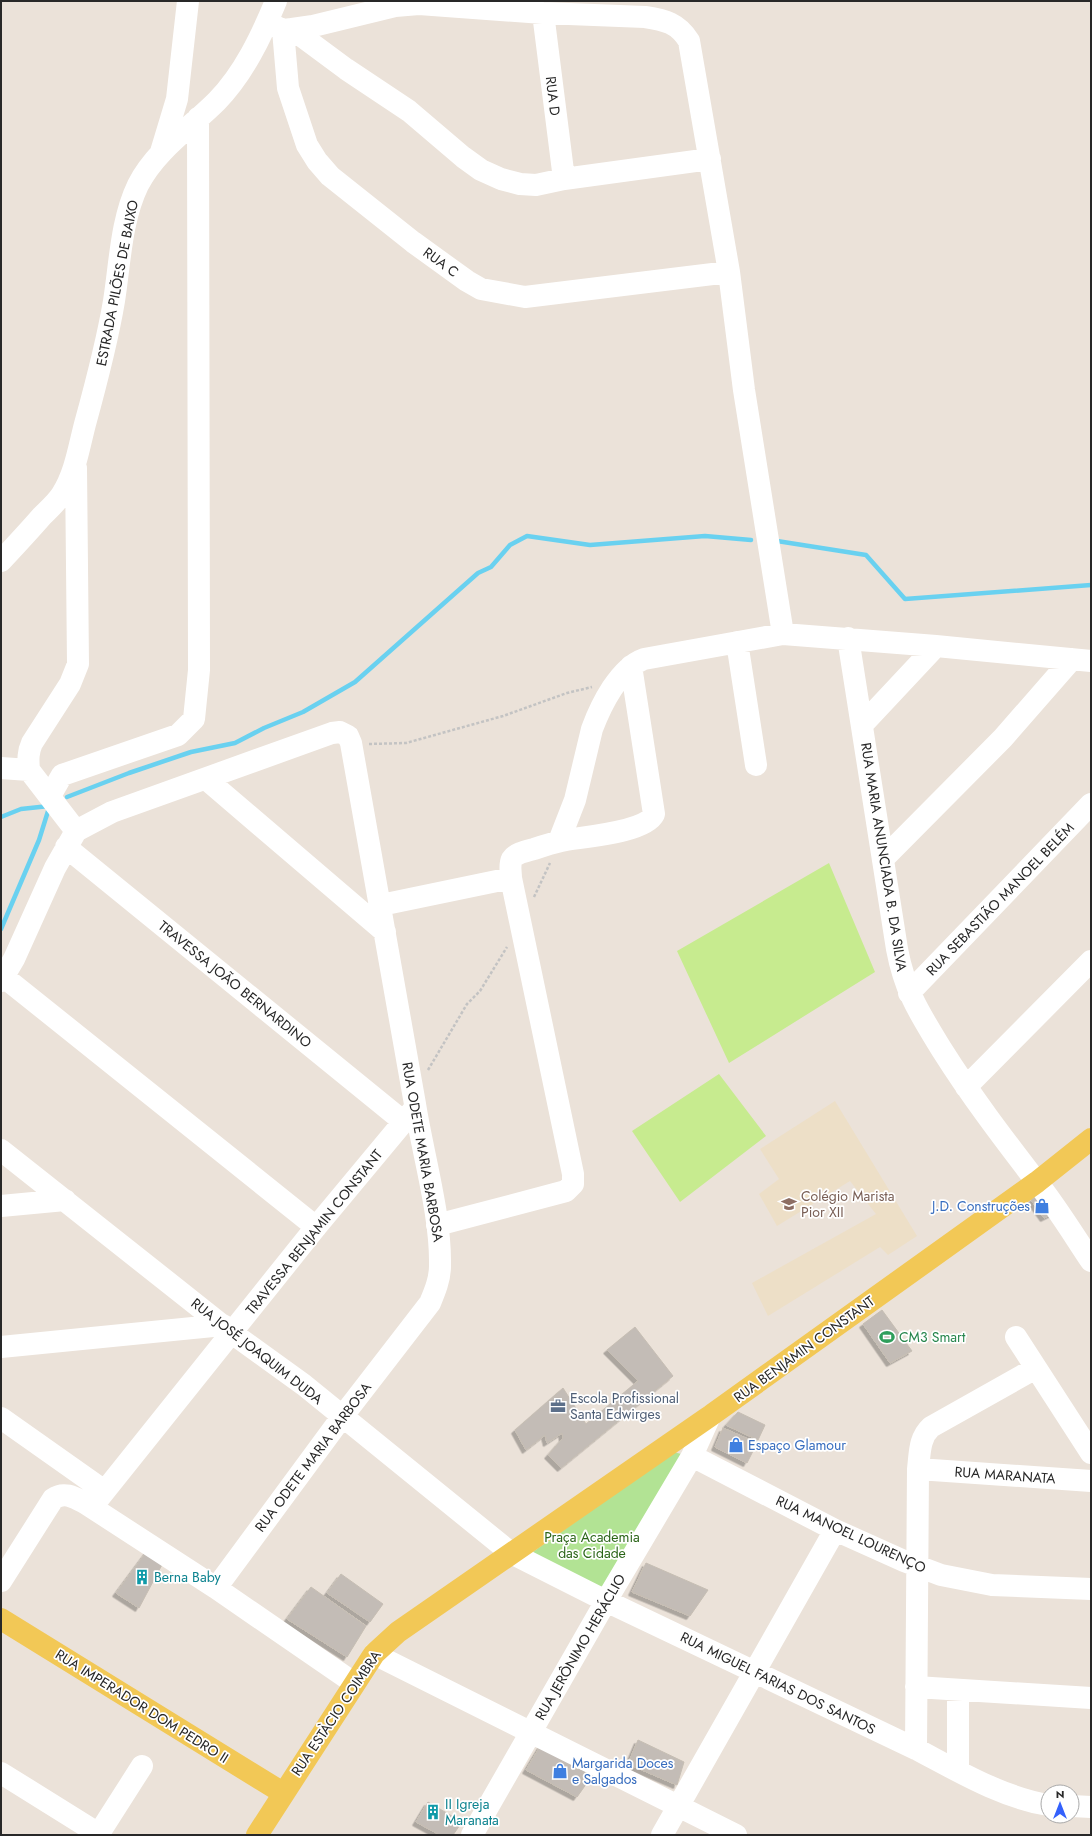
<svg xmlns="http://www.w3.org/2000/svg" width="1092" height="1836" font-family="Jost,sans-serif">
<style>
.education{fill:#eddfc7}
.green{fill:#b2e394}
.pitch{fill:#c7eb8f}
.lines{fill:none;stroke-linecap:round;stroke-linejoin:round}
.stream{stroke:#69d1f0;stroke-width:4.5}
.building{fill:#c3bcb6;stroke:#c6beb3;filter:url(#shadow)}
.path{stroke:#c3c3c3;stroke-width:2.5;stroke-dasharray:3 2;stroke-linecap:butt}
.minor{stroke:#fff;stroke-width:22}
.major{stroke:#f2c856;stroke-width:22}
.labels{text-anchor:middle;stroke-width:3.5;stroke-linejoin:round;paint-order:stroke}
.street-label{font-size:14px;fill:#282828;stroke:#fff}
.education-label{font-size:14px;fill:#785e54;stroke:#fff;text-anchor:start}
.shop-label{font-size:14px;fill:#366cbe;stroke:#fff;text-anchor:start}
.leisure-label{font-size:14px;fill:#27864d;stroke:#fff;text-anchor:start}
.service-label{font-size:14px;fill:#4e5e75;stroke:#fff;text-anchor:start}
.park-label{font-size:14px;fill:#2b6518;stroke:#fff}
.culture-label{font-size:14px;fill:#0d838f;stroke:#fff;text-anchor:start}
</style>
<defs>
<filter id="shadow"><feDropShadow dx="-3.5" dy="3.5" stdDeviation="0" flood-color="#0004"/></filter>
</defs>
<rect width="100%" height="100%" fill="#ebe2d9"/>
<!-- education -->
<path class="education" d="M835,1101L917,1236L888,1255L880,1247L768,1316L752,1283L876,1214L850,1181L777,1226L759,1194L779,1179L760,1149Z"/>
<!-- green -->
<path class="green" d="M674,1452L681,1454L607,1587H600L530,1554Z"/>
<!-- pitch -->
<path class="pitch" d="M829,863L875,972L729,1063L677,951Z
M719,1074L766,1136L680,1202L632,1131Z"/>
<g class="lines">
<!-- stream -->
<path class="stream" d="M777,541L866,555L905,599L1091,585
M67,797L129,773L191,752L235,743L264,728L303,712L355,682L478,573L491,567L510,545L527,536L590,545L705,536L751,540
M1,817L21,809L49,806
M1,929L39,840L49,808"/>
</g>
<!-- building -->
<path class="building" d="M1040,1193L1054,1213L1044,1218L1031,1200Z
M882,1310L912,1351L890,1363L863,1324Z
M635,1327L673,1376L561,1468L548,1455L563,1438L562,1433L547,1443L545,1435L526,1450L515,1430L563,1388L586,1424L638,1381L607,1350Z
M738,1412L765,1425L758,1440L726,1425Z
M723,1428L757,1443L747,1463L715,1447Z
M148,1550L164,1561L139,1608L116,1593Z
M646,1563L708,1590L690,1616L632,1592Z
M341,1574L383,1604L370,1622L327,1593Z
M311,1587L366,1626L347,1657L287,1619Z
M638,1740L684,1762L677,1785L628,1764Z
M541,1745L594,1773L577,1797L526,1770Z
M428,1802L462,1822L453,1835H440L416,1822Z"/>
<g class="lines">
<!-- path -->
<path class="path" d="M369,744L406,743L503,716L567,693L592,687
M534,897L550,863
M428,1070L467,1004L480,991L507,947"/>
<!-- minor -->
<path class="minor" d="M543,13L564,179
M267,22L283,30L292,29L313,26L395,6L419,4L543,13L645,17C665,20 678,23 689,41L729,272L744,390L783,634
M292,29L346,69L409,111L463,157L481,170L501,179L520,184L536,185L564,179L710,159
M283,30L288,88L307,145L317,161L330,176L413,242L467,281L481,289L525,297L729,272
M161,152L177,99L188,1
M1,561C15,546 29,531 42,516C49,509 57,502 62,494C75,474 79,447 85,424C96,384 107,343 114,301C120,263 121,220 138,185C156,150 190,128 217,101C244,73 261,37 276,1
M848,638L897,949C905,992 920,1014 942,1050C971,1096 1003,1138 1036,1181C1056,1206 1073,1234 1091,1261
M737,642L756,765
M862,725L936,646
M1,768L29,770
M206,779L385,932
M50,796L62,775L178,735L194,719L199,670L198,118
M76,831L29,770C28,759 28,752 32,743L70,684L78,664L76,468
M559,841L575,800L592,729C601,705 619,668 644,659L783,634L936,646L1091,661
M66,847L404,1122
M883,859L1003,738L1072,659
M381,905L511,878
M4,977L316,1227
M1,981L14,959L55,868L76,831L112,812L332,733L340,732L348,736L351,743C373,864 394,984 415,1104C423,1155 441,1215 440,1266C440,1279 435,1291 430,1303L342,1417L216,1588
M909,993L1091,804
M966,1087L1091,961
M1,1150L232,1333L304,1385L511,1553L606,1601L916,1749C958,1771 1001,1797 1048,1805
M1,1206L65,1200
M437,1225L566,1191L573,1184V1174L511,878C511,872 509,865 512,859C516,853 527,851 534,849C543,846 552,843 561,841C580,837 645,833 654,814L631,666
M1016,1337L1091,1453
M1,1347L223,1325
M1,1418L103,1490
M692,1456L835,1530L904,1561L941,1575L992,1585L1091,1589
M918,1469L1091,1481
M92,1507L316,1227L415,1108
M1,1581L53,1499C64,1491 74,1497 85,1503L216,1588L354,1683
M374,1654L736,1835
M916,1687L1091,1698
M916,1749L918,1469C920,1453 919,1438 931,1427L1036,1368
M958,1771V1690
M1,1773L99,1834
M1072,1806L1091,1807
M98,1835L142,1766
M472,1835L606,1601L692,1456L710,1416
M662,1835L835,1530"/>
<!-- major -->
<path class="major" d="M1,1619L283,1793
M257,1835L374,1654L398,1632L710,1416L1037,1182L1091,1139"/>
</g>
<!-- icons -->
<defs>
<g id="school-bare" transform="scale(1.2)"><path d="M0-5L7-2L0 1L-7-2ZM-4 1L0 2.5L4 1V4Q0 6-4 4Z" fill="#8d6e63" stroke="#fff" stroke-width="2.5" paint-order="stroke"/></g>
<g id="shop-bare" transform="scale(1.2)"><path d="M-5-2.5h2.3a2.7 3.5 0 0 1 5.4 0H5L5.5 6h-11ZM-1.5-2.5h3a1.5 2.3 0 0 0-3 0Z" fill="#3f7fe0" stroke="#fff" stroke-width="2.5" paint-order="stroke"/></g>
<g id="stadium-bare" transform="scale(1.2)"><path d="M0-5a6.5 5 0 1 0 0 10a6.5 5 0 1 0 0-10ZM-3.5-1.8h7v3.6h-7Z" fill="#2e9e5b" stroke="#fff" stroke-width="2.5" paint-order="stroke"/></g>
<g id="office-bare" transform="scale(1.2)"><path d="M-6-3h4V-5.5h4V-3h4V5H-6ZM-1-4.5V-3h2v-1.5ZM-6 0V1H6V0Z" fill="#5c6f8a" stroke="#fff" stroke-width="2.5" paint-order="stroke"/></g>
<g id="building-bare" transform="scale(1.2)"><path d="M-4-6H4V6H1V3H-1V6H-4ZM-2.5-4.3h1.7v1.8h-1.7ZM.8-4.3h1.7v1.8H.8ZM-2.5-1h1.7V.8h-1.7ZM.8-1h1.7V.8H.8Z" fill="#0f9aa8" stroke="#fff" stroke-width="2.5" paint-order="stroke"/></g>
</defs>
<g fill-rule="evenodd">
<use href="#school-bare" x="789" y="1204"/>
<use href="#shop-bare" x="1042" y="1206"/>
<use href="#stadium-bare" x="887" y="1337"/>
<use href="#office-bare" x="558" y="1406"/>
<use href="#shop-bare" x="736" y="1445"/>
<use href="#building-bare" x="142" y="1577"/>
<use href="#shop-bare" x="560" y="1771"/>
<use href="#building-bare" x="433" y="1812"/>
</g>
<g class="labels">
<!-- street labels -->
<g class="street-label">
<text transform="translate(553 96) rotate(83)" y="5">RUA D</text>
<text transform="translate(441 262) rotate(36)" y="5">RUA C</text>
<text transform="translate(117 283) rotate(-79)" y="5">ESTRADA PILÕES DE BAIXO</text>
<text transform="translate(884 857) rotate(81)" y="5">RUA MARIA ANUNCIADA B. DA SILVA</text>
<text transform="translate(1000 899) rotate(-46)" y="5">RUA SEBASTIÃO MANOEL BELÉM</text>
<text transform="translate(235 984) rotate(39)" y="5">TRAVESSA JOÃO BERNARDINO</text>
<text transform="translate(423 1152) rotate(80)" y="5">RUA ODETE MARIA BARBOSA</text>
<text transform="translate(314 1232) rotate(-51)" y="5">TRAVESSA BENJAMIN CONSTANT</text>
<text transform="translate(804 1349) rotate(-36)" y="5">RUA BENJAMIN CONSTANT</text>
<text transform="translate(257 1351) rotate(38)" y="5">RUA JOSÉ JOAQUIM DUDA</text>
<text transform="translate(313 1457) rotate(-53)" y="5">RUA ODETE MARIA BARBOSA</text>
<text transform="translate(1005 1475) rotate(4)" y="5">RUA MARANATA</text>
<text transform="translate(851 1534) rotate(25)" y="5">RUA MANOEL LOURENÇO</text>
<text transform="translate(580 1647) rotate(-60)" y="5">RUA JERÔNIMO HERÁCLIO</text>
<text transform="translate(778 1683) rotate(26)" y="5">RUA MIGUEL FARIAS DOS SANTOS</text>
<text transform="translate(142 1706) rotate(32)" y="5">RUA IMPERADOR DOM PEDRO II</text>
<text transform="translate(336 1713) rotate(-56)" y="5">RUA ESTÀCIO COIMBRA</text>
</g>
<!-- education labels -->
<g class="education-label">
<text x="801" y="1201">Colégio Marista<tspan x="801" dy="16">Pior XII</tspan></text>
</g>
<!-- shop labels -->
<g class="shop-label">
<text x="1030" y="1211" text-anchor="end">J.D. Construções</text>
<text x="748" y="1450">Espaço Glamour</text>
<text x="572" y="1768">Margarida Doces<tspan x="572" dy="16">e Salgados</tspan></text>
</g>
<!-- leisure labels -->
<g class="leisure-label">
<text x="899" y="1342">CM3 Smart</text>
</g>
<!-- service labels -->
<g class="service-label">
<text x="570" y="1403">Escola Profissional<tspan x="570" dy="16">Santa Edwirges</tspan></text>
</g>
<!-- park labels -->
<g class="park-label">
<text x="592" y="1542">Praça Academia<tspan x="592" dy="16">das Cidade</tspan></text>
</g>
<!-- culture labels -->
<g class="culture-label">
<text x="154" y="1582">Berna Baby</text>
<text x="445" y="1809">II Igreja<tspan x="445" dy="16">Maranata</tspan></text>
</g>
</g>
<!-- border -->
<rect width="1092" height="1836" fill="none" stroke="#282828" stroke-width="4"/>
<!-- north arrow -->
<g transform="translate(1060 1804)"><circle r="19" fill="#ffffff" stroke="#a9a9a9"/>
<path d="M0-3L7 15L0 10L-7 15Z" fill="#3461fc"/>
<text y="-6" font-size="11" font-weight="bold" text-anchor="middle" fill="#282828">N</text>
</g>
</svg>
